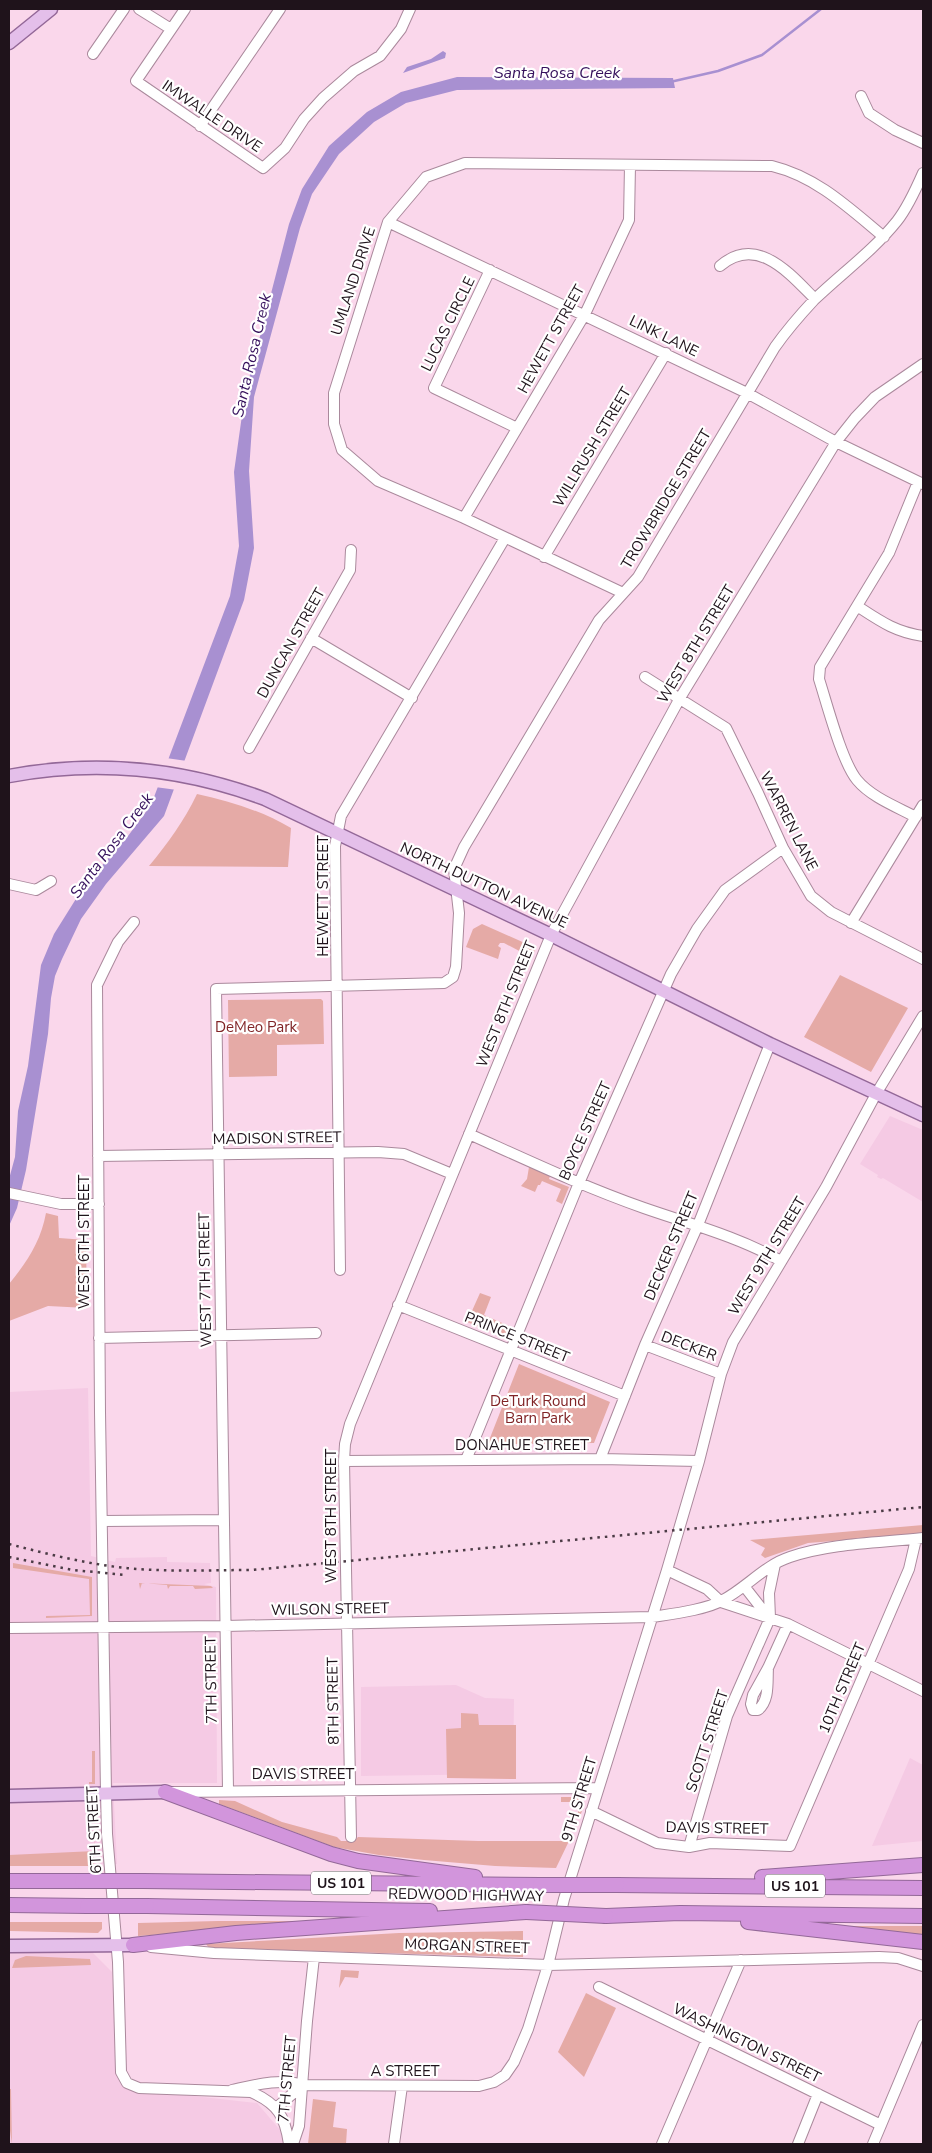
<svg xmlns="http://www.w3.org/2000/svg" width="932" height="2153" font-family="'Nunito Sans',sans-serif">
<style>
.built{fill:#f5cae4}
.green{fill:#e5aaa6}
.water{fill:#a890d1}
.pier{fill:#fad7eb}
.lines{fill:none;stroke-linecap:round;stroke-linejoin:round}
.stream{stroke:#a890d1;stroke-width:2.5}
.minor-casing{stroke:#aa899c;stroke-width:12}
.major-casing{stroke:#936898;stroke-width:15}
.highway-casing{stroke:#936898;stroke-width:16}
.minor{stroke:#fff;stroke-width:10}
.major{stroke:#e4bfea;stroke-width:12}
.highway{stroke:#d295dc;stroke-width:14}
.rail{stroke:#4b3b45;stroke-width:2.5;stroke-dasharray:2.5 5;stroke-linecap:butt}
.highway-bridge-casing{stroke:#936898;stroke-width:16;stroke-linecap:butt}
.highway-bridge{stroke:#d295dc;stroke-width:14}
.labels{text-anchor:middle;stroke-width:4.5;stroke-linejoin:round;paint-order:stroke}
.shield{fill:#fff;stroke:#625a5f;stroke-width:1}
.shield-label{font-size:14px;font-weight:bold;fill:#1f131b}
.street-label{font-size:15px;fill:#1f131b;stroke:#fff}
.park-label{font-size:15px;fill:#802426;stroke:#fff}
.water-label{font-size:16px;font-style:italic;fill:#35105c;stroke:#fff}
</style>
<rect width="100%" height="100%" fill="#fad7eb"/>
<!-- built -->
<path class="built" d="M890,1116L923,1130V1202L883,1178L881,1179L877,1177L878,1175L860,1164Z
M88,1388L91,1556L115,1562L116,1558H117L167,1557V1562L210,1563L211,1583L204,1584L216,1587L217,1783H113L117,1864L9,1863V1392Z
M456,1685L485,1698L514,1699L513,1774L361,1776V1687Z
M910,1758L923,1765V1841L872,1846Z
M9,1952H92L112,1972L118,2072L140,2090L257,2103L286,2137L285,2144H9Z"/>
<!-- green -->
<path class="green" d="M197,794C230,801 262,811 291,828L288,867L149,866C168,843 184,821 197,794Z
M482,924L536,948L528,967L521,964L525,954L504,943H500L498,946L501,948L498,959L466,947L473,929Z
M840,975L908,1008L871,1072L804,1037Z
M321,999L323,1001L324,1044L277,1045V1076L229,1077L228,1000Z
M529,1167L550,1176L549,1179L569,1187L562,1204L556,1201L561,1189L542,1181L540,1185H538L535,1192L521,1186L527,1179Z
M46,1213L58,1216L59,1238L86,1240L87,1308L48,1306L9,1321V1284C27,1262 41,1241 46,1213Z
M480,1293L491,1297L484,1315L509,1326L504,1337L467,1322Z
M519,1364L610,1402L594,1443L515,1444L488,1443Z
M923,1525V1534L808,1543L765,1558L761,1555L765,1548L750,1540Z
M13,1563L92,1577V1616L46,1618V1616L90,1615L89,1579L13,1568Z
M139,1583L211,1586L213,1588L195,1589L193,1586H170L168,1589L167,1585L142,1583L140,1589Z
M461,1713L478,1714L479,1725H516V1779L447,1778L446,1729L461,1728Z
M92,1751H95V1784H89V1782H92Z
M561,1797H580C586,1803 582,1810 580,1817H578V1802H561Z
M219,1800L235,1801L282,1822L337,1837L341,1841H354L358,1837L478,1841H569L556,1868L495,1866L424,1860L379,1855L334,1847L219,1804Z
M94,1839V1866H9V1855L95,1851Z
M218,1921H340L138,1936V1923Z
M9,1922H102V1929L98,1933L10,1931Z
M839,1926H923V1935L914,1934Z
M523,1931V1957L209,1948L206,1944L399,1933Z
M26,1956L90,1959L91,1965L12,1968L15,1960Z
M341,1970L359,1971L358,1978L345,1977L339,1988Z
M586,1993L616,2008L584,2077L558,2052Z
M9,2089H11L12,2144L9,2124Z
M313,2099L336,2102L333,2127L347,2129L346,2144H308Z"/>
<!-- water -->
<path class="water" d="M443,51L446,53L445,58L403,73L407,67L431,59Z
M457,77L673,78L675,88L457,90L406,103L374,122L339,154L312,194L300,228L254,397L249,471L254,548L244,600L164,816L106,884L81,919L62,959L55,976L51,998L48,1034L26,1170L17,1208L9,1226V1179L15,1157L18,1111L28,1066L41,965L54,934L84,886L128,836L151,805L230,596L239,546L234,472L245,394L289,224L302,189L329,146L367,112L401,92Z"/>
<!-- pier -->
<path class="pier" d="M166,758L187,761L177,790L155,787Z"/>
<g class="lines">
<!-- stream -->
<path class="stream" d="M670,82L718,71L762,55L821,9"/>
<!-- minor casing -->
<g class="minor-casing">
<path id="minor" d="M139,9L171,29
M185,9L136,81L263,168L285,148L304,119L323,98L354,71L380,56L401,29L410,9
M93,54L124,9
M861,96L869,113L895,130L923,143
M200,126L280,9
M388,222L747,393L836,442L923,484
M720,266C757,234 790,274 815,299
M490,270L434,388L517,428
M464,518L585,314L629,220L630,165
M544,557L666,353
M623,593L464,518L378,481L342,450L334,424V393L388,222L426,177L465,163L772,166C817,177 849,208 884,237
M857,606C880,621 895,632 923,636
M311,638L412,698
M645,677L726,728L758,793L783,848L811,896L831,912L923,959
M249,748L350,570L351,550
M916,817C897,807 871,797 857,780C842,762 827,704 819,679L820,667L889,553L918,482
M9,884L36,890L51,881
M134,922L118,942L97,985L100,1412L106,1793L107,1834L118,1962L121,2072L127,2083L139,2088L251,2092C278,2104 285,2116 289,2144
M851,923L923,805
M469,1134C527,1160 584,1187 644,1208C690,1224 739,1237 781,1261
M98,1156L378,1152L404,1154L452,1174
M9,1193L61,1204H99
M340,1270L335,846L341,816L505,538
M398,1305L625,1396
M99,1338L316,1333
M645,1345L721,1374
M600,1459L645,1345L698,1225L770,1044
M466,1460L579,1183L671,974L697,929L725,890L783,848
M344,1461L600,1459L699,1461
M103,1521L224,1520
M667,1570L707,1589L721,1602L788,1624L923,1691
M744,1586L769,1618
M9,1628L225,1626L652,1617C671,1614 706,1610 723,1600C746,1588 765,1565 790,1557C832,1543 879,1543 923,1538
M768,1668C767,1682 770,1700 758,1710H753L751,1704L753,1695L768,1668L788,1624
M228,1790L216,989L444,983L453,977L456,967L459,913L454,869L464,847L599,620L638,577L775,347C787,330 800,315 814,300C842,273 873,251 897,221C908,207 916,189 923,173
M171,1792L597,1788
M591,1811L657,1843L689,1847L710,1843L790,1846L909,1569L916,1539
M351,1837L344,1461L345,1444L350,1424L551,935L680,698L836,442L855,418L875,397L923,364
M689,1847L727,1716L770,1618L769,1593L775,1564
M151,1947L214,1953L548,1965L879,1957L898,1958L923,1966
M599,1987L881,2125
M232,2090C255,2085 280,2078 303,2085L479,2086L494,2082L505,2075L514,2062L528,2029L548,1965L564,1899L667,1570L699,1461L721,1374L733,1342L826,1187L876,1094L923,1016
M276,2108L303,2085
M293,2144L299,2126L307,2021L314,1957
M394,2144L402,2086
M662,2144L741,1960
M798,2144L818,2094
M873,2144L923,2025"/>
</g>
<!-- major casing -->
<g class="major-casing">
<path id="major" d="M9,43L51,9
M9,776C95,760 182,768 265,799L551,935L770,1044L923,1115
M9,1796L165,1792
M9,1946L133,1945"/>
</g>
<!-- highway casing -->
<g class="highway-casing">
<path id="highway" d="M165,1792L331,1854L358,1861L475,1877
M762,1877L923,1865
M9,1881H82
M143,1881L540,1885
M617,1885L923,1888
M9,1905L87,1906
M147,1906L430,1911
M606,1916L680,1913L923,1916
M748,1922L923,1942
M133,1945L236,1933L526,1912"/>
</g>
<!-- minor -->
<use href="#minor" class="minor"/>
<!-- major -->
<use href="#major" class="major"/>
<!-- highway -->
<use href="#highway" class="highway"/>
<!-- rail -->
<path class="rail" d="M9,1544C40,1552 71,1560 103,1565C152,1573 202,1570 252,1570L923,1507
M9,1557L73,1570L126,1575"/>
<!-- highway-bridge casing -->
<g class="highway-bridge-casing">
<path id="highway-bridge" d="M82,1881H143
M540,1885H617
M87,1906H147
M526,1912L606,1916"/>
</g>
<!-- highway-bridge -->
<use href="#highway-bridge" class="highway-bridge"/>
</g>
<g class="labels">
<!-- shield labels -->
<g class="shield">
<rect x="311" y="1871.5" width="60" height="23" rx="4"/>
<rect x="765" y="1874.5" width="60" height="23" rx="4"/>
</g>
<g class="shield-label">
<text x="341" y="1888">US 101</text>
<text x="795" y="1891">US 101</text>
</g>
<!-- street labels -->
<g class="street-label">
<text transform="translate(212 116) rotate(34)" y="5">IMWALLE DRIVE</text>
<text transform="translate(353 281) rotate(-72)" y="5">UMLAND DRIVE</text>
<text transform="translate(448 324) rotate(-64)" y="5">LUCAS CIRCLE</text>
<text transform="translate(664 336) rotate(26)" y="5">LINK LANE</text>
<text transform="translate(551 339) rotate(-61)" y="5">HEWETT STREET</text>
<text transform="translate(592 447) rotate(-59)" y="5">WILLRUSH STREET</text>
<text transform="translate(666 499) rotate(-59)" y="5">TROWBRIDGE STREET</text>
<text transform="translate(291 643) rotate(-61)" y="5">DUNCAN STREET</text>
<text transform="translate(696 644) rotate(-59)" y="5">WEST 8TH STREET</text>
<text transform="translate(789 821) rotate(63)" y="5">WARREN LANE</text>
<text transform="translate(484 885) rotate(25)" y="5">NORTH DUTTON AVENUE</text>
<text transform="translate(323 896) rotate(-90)" y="5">HEWETT STREET</text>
<text transform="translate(506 1004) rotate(-68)" y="5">WEST 8TH STREET</text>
<text transform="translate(585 1131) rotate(-66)" y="5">BOYCE STREET</text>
<text transform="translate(277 1138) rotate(-1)" y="5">MADISON STREET</text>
<text transform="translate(84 1242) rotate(-90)" y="5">WEST 6TH STREET</text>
<text transform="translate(671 1246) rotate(-67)" y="5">DECKER STREET</text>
<text transform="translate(767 1256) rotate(-59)" y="5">WEST 9TH STREET</text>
<text transform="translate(205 1280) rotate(-91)" y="5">WEST 7TH STREET</text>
<text transform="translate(517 1337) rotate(22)" y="5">PRINCE STREET</text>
<text transform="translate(689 1346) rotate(21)" y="5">DECKER</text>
<text x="522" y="1450">DONAHUE STREET</text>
<text transform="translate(331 1516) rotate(-90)" y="5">WEST 8TH STREET</text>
<text transform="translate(330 1609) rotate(-1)" y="5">WILSON STREET</text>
<text transform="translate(211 1680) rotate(-91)" y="5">7TH STREET</text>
<text transform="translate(842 1688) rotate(-67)" y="5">10TH STREET</text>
<text transform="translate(333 1701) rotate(-91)" y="5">8TH STREET</text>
<text transform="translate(707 1741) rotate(-72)" y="5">SCOTT STREET</text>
<text x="303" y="1779">DAVIS STREET</text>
<text transform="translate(579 1799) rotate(-73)" y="5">9TH STREET</text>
<text transform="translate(717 1828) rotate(1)" y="5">DAVIS STREET</text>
<text transform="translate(94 1830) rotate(-93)" y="5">6TH STREET</text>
<text transform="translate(466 1895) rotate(1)" y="5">REDWOOD HIGHWAY</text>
<text transform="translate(467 1946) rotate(2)" y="5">MORGAN STREET</text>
<text transform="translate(747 2043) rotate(26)" y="5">WASHINGTON STREET</text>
<text x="405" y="2076">A STREET</text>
<text transform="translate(287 2079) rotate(-85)" y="5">7TH STREET</text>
</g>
<!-- park labels -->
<g class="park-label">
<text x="256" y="1032">DeMeo Park</text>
<text x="538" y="1406">DeTurk Round<tspan x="538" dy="17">Barn Park</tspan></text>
</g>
<!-- water labels -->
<g class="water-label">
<text x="557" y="78">Santa Rosa Creek</text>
<text transform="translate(251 355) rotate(-77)" y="6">Santa Rosa Creek</text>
<text transform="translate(111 845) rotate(-53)" y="6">Santa Rosa Creek</text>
</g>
</g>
<!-- border -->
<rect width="932" height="2153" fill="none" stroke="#1f131b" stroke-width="20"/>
</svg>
